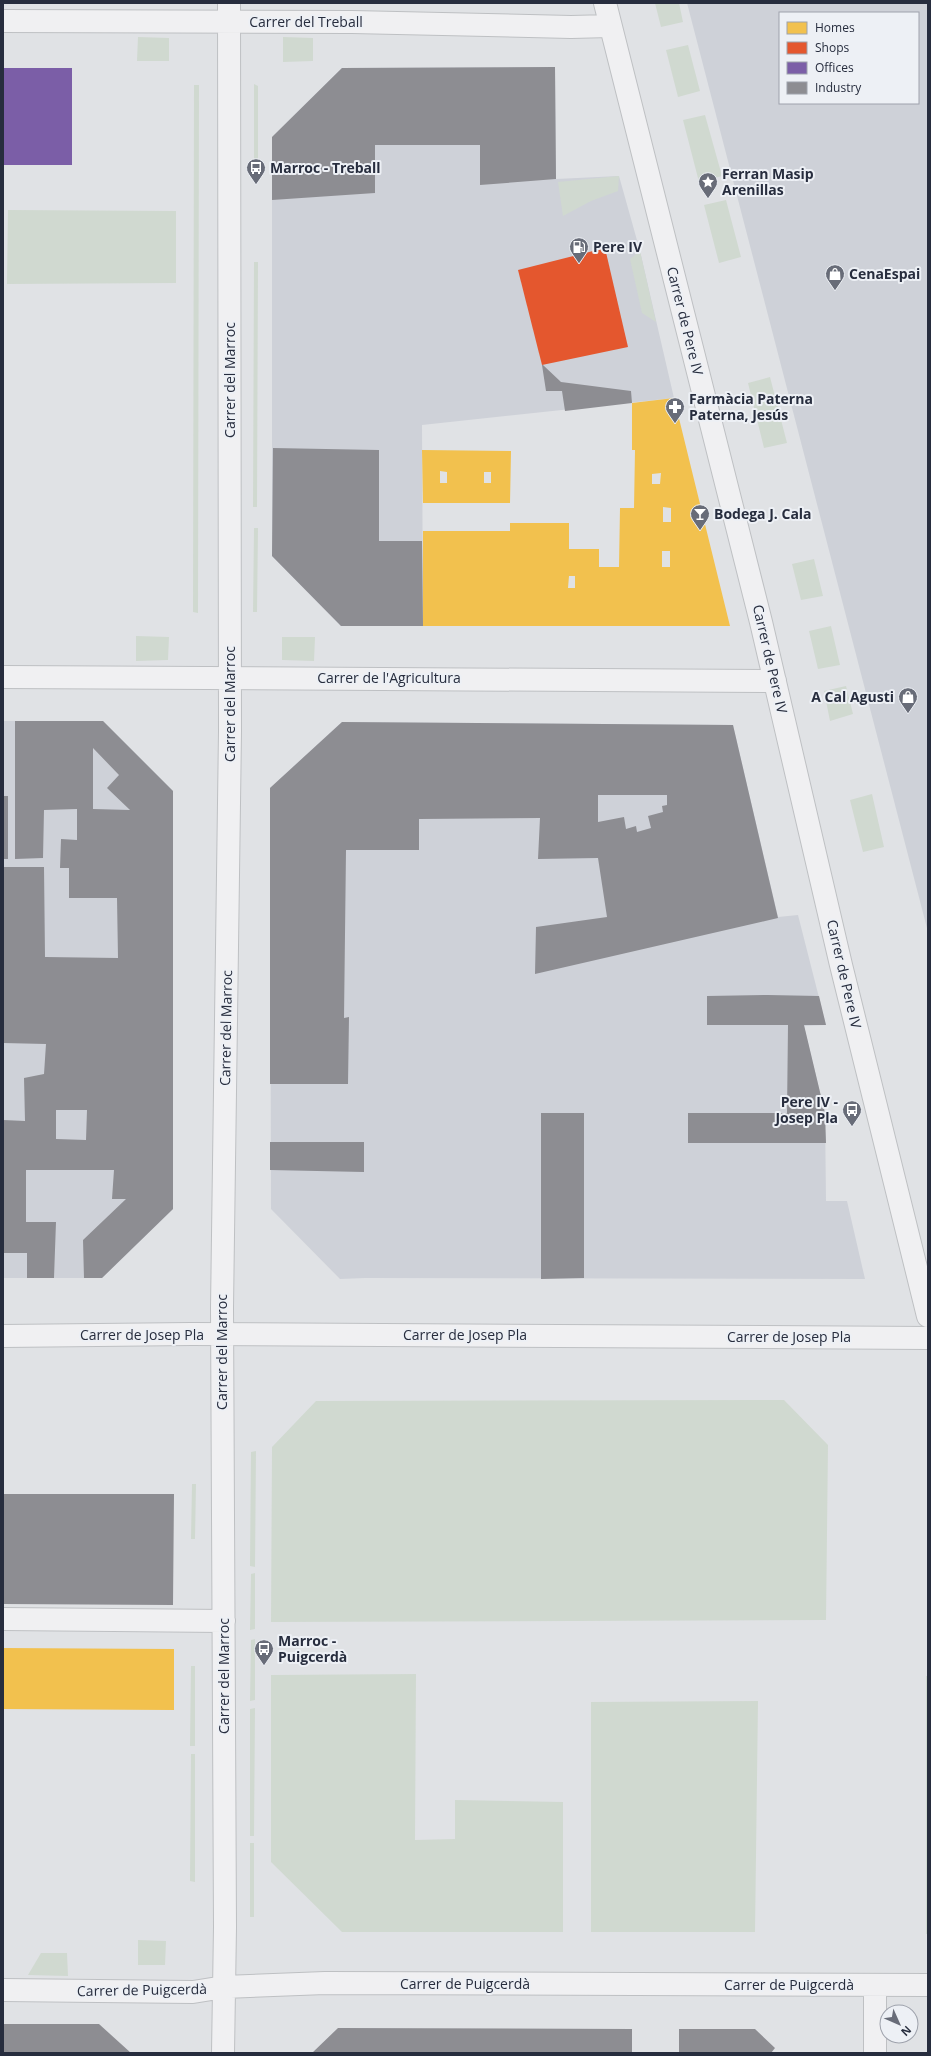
<svg xmlns="http://www.w3.org/2000/svg" width="931" height="2056" font-family="'Open Sans',sans-serif">
<style>
.built{fill:#ced1d8;fill-rule:evenodd}
.green{fill:#d0d9d0}
.homes{fill:#f2c14e;fill-rule:evenodd}
.shops{fill:#e4572e}
.offices{fill:#7b5ea7}
.industry{fill:#8d8d92;fill-rule:evenodd}
.lines{fill:none;stroke-linecap:round;stroke-linejoin:round}
.minor-casing{stroke:#bec0c3;stroke-width:24}
.minor{stroke:#f0f0f2;stroke-width:22}
.labels{text-anchor:middle;stroke-width:4;stroke-linejoin:round;paint-order:stroke}
.street-label{font-size:14px;fill:#272d3e;stroke:#edf0f5}
.poi-label{font-size:14px;font-weight:bold;fill:#272d3e;stroke:#edf0f5;text-anchor:start}
</style>
<rect width="100%" height="100%" fill="#e0e2e5"/>
<!-- built -->
<path class="built" d="M687,3H928V932ZM780,13H918V103H780Z
M555,67L556,179L619,176L640,251L674,398L422,425L423,626H341L272,556V137L342,68Z
M3,721H103L173,791V1209L102,1278H3Z
M342,722L733,725L778,917L798,915L826,1025L804,1026L825,1113L826,1201H847L865,1279L365,1278L340,1279L271,1209L270,788Z"/>
<!-- green -->
<path class="green" d="M655,3H679L683,22L661,27Z
M138,37L169,38V61H137Z
M283,37L313,38V61L283,62Z
M688,45L700,91L678,97L666,50Z
M254,84L258,86V167L254,168Z
M194,85H199L198,613L193,612Z
M705,115L722,176L699,182L683,120Z
M619,176L618,191L591,201L563,216L558,182Z
M726,200L741,257L719,263L704,205Z
M8,210L176,211V283L7,284Z
M640,251L656,322L642,313L630,259Z
M254,262H258L257,507H253Z
M770,377L787,443L764,448L748,383Z
M254,528H258L257,612H253Z
M814,559L823,596L801,600L792,564Z
M831,626L840,665L818,669L809,631Z
M136,636L169,637L168,660L136,661Z
M282,637H315L314,661L282,660Z
M846,686L853,714L830,721L824,691Z
M872,794L884,847L863,852L850,800Z
M784,1400L828,1445L826,1620L271,1622L272,1447L316,1401Z
M256,1451L255,1567L250,1566L251,1452Z
M192,1484H196L195,1539H191Z
M255,1573V1629L250,1630L251,1574Z
M255,1639V1700L250,1701L251,1640Z
M191,1666H195V1746H190Z
M416,1674L415,1840L455,1839V1800L563,1802V1932H342L271,1862V1675Z
M926,1676H928V1934H926Z
M758,1701L755,1932H591V1702Z
M255,1708L254,1836H250V1709Z
M191,1754H195V1882L190,1881Z
M250,1843H254V1917H250Z
M138,1940L166,1941L165,1965H138Z
M41,1953H67L68,1976L28,1975Z"/>
<!-- homes -->
<path class="homes" d="M674,398L730,626H423V531H510V523H569V549H599V567H619L620,508H634L635,450H632V403ZM661,473L660,484H652V474ZM663,507L671,508V522H663ZM662,551H670V567H662ZM569,576H575V588H568Z
M422,450L511,451L510,503H423ZM440,471L447,472V483H440ZM484,472H491V483H484Z
M3,1648L174,1649V1710L3,1709Z"/>
<!-- shops -->
<path class="shops" d="M605,248L628,347L542,365L518,270Z"/>
<!-- offices -->
<path class="offices" d="M3,68H72V165H3Z"/>
<!-- industry -->
<path class="industry" d="M555,67L556,179L480,185V145H375V193L272,200V137L342,68Z
M542,365H543L561,382L631,391L632,403L565,411L562,391H546Z
M273,448L379,450V541H422L423,626H341L272,556Z
M15,721H103L173,791V1209L102,1278H84L83,1240L126,1199H112L114,1170H26V1222H56L54,1278H27V1253H3V1120L25,1121L24,1078L44,1074L46,1044L3,1043V867H44L45,957L118,958L117,898H69V868H60L61,839L77,840V809L44,810L43,858L15,859ZM93,748L119,775L107,788L130,810L93,809ZM56,1110H87L86,1140L56,1139Z
M342,722L733,725L778,918L535,974L536,927L607,917L598,858L538,859L540,818L419,819V850H346L344,1018L349,1017L348,1084H270V788ZM598,795H667V805L662,806L663,812L648,816L651,828L637,832L636,826L626,829L624,817L598,822Z
M3,796H8V859H3Z
M768,995L819,996L826,1025H804L825,1113L826,1143H688V1113H787L788,1025H707V996Z
M541,1113H584V1278L541,1279Z
M270,1142H364V1172L270,1170Z
M3,1494H174L173,1605L3,1604Z
M3,2024H99L131,2053H3Z
M338,2028L632,2029V2053H312Z
M679,2029H755L775,2048L771,2053H679Z"/>
<g class="lines">
<!-- minor casing -->
<g class="minor-casing">
<path id="minor" d="M605,3L761,622L841,965L928,1316
M3,21L352,22L571,27L610,26
M3,677L775,681
M3,1336L191,1334L928,1338
M3,1619L224,1621
M3,1990L193,1992L224,1987L325,1983L928,1985
M223,2053L225,1927L222,1308L230,731L229,3
M875,2053V1986"/>
</g>
<!-- minor -->
<use href="#minor" class="minor"/>
</g>
<!-- icons -->
<defs>
<g id="bus-pin" transform="scale(1)"><path d="M0 17L-7.5 6A9.5 9.5 0 1 1 7.5 6Z" fill="#686c78" stroke="#edf0f5"/><path d="M-5-6H5V4H4V6H2V4H-2V6H-4V4H-5ZM-3.5-4V0h7V-4ZM-3.5 1.2v1.5H-2V1.2ZM2 1.2v1.5H3.5V1.2Z" fill="#fff"/></g>
<g id="sight-pin" transform="scale(1)"><path d="M0 17L-7.5 6A9.5 9.5 0 1 1 7.5 6Z" fill="#686c78" stroke="#edf0f5"/><path d="M0-6L1.8-2.2L6-1.7L2.9 1.2L3.7 5.4L0 3.3L-3.7 5.4L-2.9 1.2L-6-1.7L-1.8-2.2Z" fill="#fff"/></g>
<g id="fuel-pin" transform="scale(1)"><path d="M0 17L-7.5 6A9.5 9.5 0 1 1 7.5 6Z" fill="#686c78" stroke="#edf0f5"/><path d="M-5.5-6h7V0h2V4h1.3V-2.5L3-4.5l.8-.8L6-3V5H2.5V1h-1V6h-7ZM-4.2-4.7v3.2H.2V-4.7Z" fill="#fff"/></g>
<g id="shop-pin" transform="scale(1)"><path d="M0 17L-7.5 6A9.5 9.5 0 1 1 7.5 6Z" fill="#686c78" stroke="#edf0f5"/><path d="M-5-2.5h2.3a2.7 3.5 0 0 1 5.4 0H5L5.5 6h-11ZM-1.5-2.5h3a1.5 2.3 0 0 0-3 0Z" fill="#fff"/></g>
<g id="pharmacy-pin" transform="scale(1)"><path d="M0 17L-7.5 6A9.5 9.5 0 1 1 7.5 6Z" fill="#686c78" stroke="#edf0f5"/><path d="M-2-6h4v4h4v4h-4v4h-4v-4h-4v-4h4Z" fill="#fff"/></g>
<g id="bar-pin" transform="scale(1)"><path d="M0 17L-7.5 6A9.5 9.5 0 1 1 7.5 6Z" fill="#686c78" stroke="#edf0f5"/><path d="M-6-5H6L.8 .8V4.5H3.5V6h-7V4.5H-.8V.8Z" fill="#fff"/></g>
</defs>
<g fill-rule="evenodd">
<use href="#bus-pin" x="256" y="168"/>
<use href="#sight-pin" x="708" y="182"/>
<use href="#fuel-pin" x="579" y="247"/>
<use href="#shop-pin" x="835" y="274"/>
<use href="#pharmacy-pin" x="675" y="407"/>
<use href="#bar-pin" x="700" y="514"/>
<use href="#shop-pin" x="908" y="697"/>
<use href="#bus-pin" x="852" y="1110"/>
<use href="#bus-pin" x="264" y="1649"/>
</g>
<g class="labels">
<!-- street labels -->
<g class="street-label">
<text x="306" y="27">Carrer del Treball</text>
<text transform="translate(685 321) rotate(76)" y="5">Carrer de Pere IV</text>
<text transform="translate(230 380) rotate(-90)" y="5">Carrer del Marroc</text>
<text transform="translate(770 659) rotate(77)" y="5">Carrer de Pere IV</text>
<text x="389" y="683">Carrer de l'Agricultura</text>
<text transform="translate(230 704) rotate(-90)" y="5">Carrer del Marroc</text>
<text transform="translate(844 974) rotate(77)" y="5">Carrer de Pere IV</text>
<text transform="translate(226 1028) rotate(-89)" y="5">Carrer del Marroc</text>
<text x="142" y="1340">Carrer de Josep Pla</text>
<text x="465" y="1340">Carrer de Josep Pla</text>
<text x="789" y="1342">Carrer de Josep Pla</text>
<text transform="translate(222 1352) rotate(-90)" y="5">Carrer del Marroc</text>
<text transform="translate(224 1676) rotate(-90)" y="5">Carrer del Marroc</text>
<text x="465" y="1989">Carrer de Puigcerdà</text>
<text x="789" y="1990">Carrer de Puigcerdà</text>
<text transform="translate(142 1990) rotate(-1)" y="5">Carrer de Puigcerdà</text>
</g>
<!-- poi labels -->
<g class="poi-label">
<text x="270" y="173">Marroc - Treball</text>
<text x="722" y="179">Ferran Masip<tspan x="722" dy="16">Arenillas</tspan></text>
<text x="593" y="252">Pere IV</text>
<text x="849" y="279">CenaEspai</text>
<text x="689" y="404">Farmàcia Paterna<tspan x="689" dy="16">Paterna, Jesús</tspan></text>
<text x="714" y="519">Bodega J. Cala</text>
<text x="894" y="702" text-anchor="end">A Cal Agusti</text>
<text x="838" y="1107" text-anchor="end">Pere IV -<tspan x="838" dy="16">Josep Pla</tspan></text>
<text x="278" y="1646">Marroc -<tspan x="278" dy="16">Puigcerdà</tspan></text>
</g>
</g>
<!-- border -->
<rect width="931" height="2056" fill="none" stroke="#272d3e" stroke-width="8"/>
<!-- legend -->
<rect x="779" y="12" width="140" height="92" fill="#edf0f5" stroke="#9ea2ac"/>
<rect x="787" y="22" width="20" height="12" fill="#f2c14e" stroke="#9ea2ac"/>
<text x="815" y="32" font-size="12" fill="#272d3e">Homes</text>
<rect x="787" y="42" width="20" height="12" fill="#e4572e" stroke="#9ea2ac"/>
<text x="815" y="52" font-size="12" fill="#272d3e">Shops</text>
<rect x="787" y="62" width="20" height="12" fill="#7b5ea7" stroke="#9ea2ac"/>
<text x="815" y="72" font-size="12" fill="#272d3e">Offices</text>
<rect x="787" y="82" width="20" height="12" fill="#8d8d92" stroke="#9ea2ac"/>
<text x="815" y="92" font-size="12" fill="#272d3e">Industry</text>
<!-- north arrow -->
<g transform="translate(899 2024) rotate(135)"><circle r="19" fill="#edf0f5" stroke="#9ea2ac"/>
<path d="M0-3L7 15L0 10L-7 15Z" fill="#686c78"/>
<text y="-6" font-size="11" font-weight="bold" text-anchor="middle" fill="#272d3e">N</text>
</g>
</svg>
